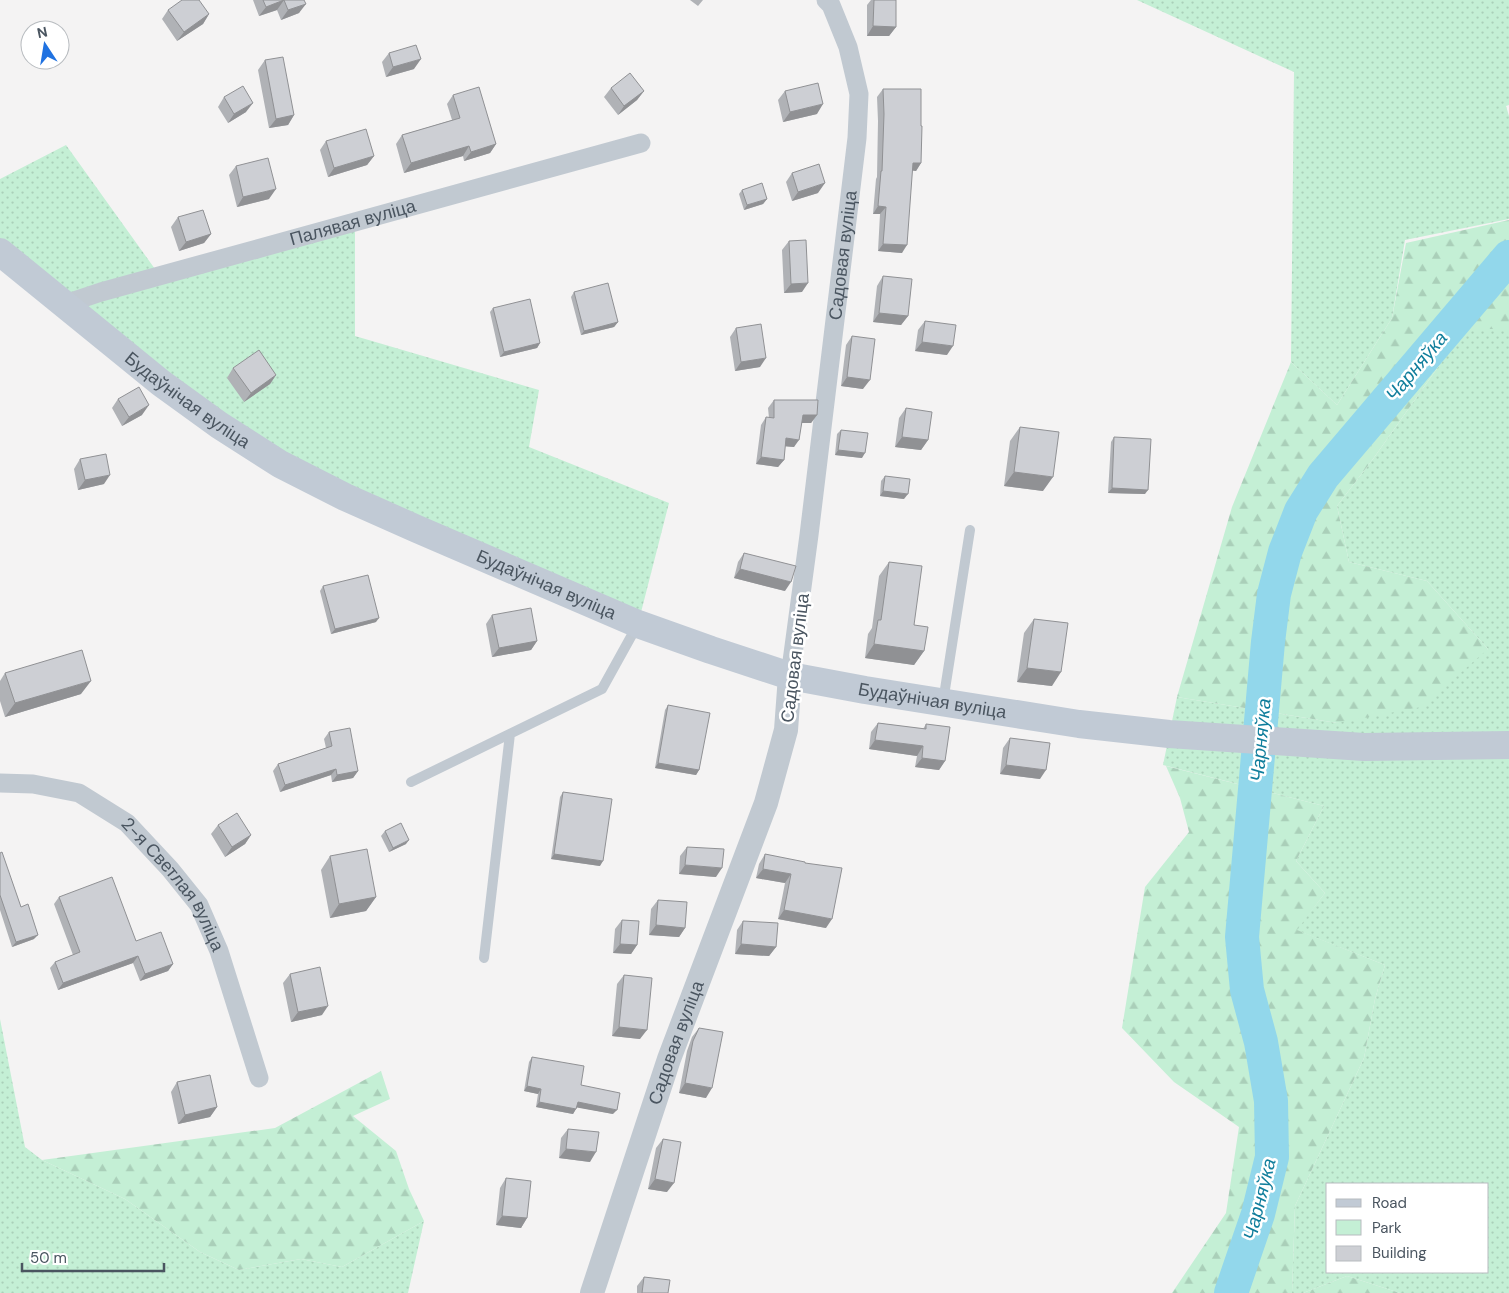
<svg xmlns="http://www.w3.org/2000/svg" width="1509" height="1293" font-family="'DM Sans',sans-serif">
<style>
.green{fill:url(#green-dots);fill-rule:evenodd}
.forest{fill:url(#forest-firs)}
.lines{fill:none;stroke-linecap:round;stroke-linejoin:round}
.river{stroke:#92d7eb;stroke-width:34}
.service{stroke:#c1c9d1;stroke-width:10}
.minor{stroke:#c1c9d1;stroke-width:19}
.tertiary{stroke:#c1c9d1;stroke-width:24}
.secondary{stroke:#c1cad5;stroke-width:28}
.wall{fill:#b0b2b6}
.shaded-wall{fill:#909194}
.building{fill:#cdcfd4;stroke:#909194}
.labels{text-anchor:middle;stroke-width:5;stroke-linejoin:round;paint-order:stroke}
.street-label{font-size:18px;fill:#4a5560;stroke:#fff}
.water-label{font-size:19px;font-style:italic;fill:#117e9c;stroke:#fff}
</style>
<defs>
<pattern id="green-dots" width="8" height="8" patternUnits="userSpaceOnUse" patternTransform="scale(1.25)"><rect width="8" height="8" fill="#c4efd5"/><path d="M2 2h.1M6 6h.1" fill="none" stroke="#aacfb9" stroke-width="1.8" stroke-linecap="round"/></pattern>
<pattern id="forest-firs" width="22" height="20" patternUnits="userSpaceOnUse" patternTransform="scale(1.25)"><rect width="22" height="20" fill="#c4efd5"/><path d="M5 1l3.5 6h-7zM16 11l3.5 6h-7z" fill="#aacfb9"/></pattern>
</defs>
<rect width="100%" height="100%" fill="#f4f3f3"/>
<!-- green -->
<path class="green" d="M1137,0H1509V105L1506,106L1509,116V219L1405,240L1392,318L1337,405L1291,362L1294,72Z
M66,145L160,276L355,223V336L539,390L529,447L669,503L638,624L280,464L0,252V179Z
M1465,329H1509V1293H1400L1347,1276L1303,1293H1292L1295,1206L1364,1058L1375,999L1385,965L1296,930L1325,893L1296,861L1324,806L1163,765L1177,697L1337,723L1488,649L1427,581L1349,562L1337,506L1373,459ZM1328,1184H1488V1272H1328Z
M0,1019L25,1147L42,1160L125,1199L200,1252L239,1270L301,1259L342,1267L424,1221L408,1293H0Z"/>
<!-- forest -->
<path class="forest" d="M1509,220V329H1465L1373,459L1337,506L1349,562L1427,581L1488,649L1421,707L1337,723L1177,697L1232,507L1291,362L1337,405L1392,318L1406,243Z
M1166,766L1324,806L1296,861L1325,893L1297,930L1385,965L1375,999L1364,1058L1295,1206L1292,1293H1172L1226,1213L1239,1127L1174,1082L1122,1028L1145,887L1189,832L1180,798Z
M381,1071L390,1099L353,1116L396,1151L409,1189L424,1221L342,1267L301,1259L239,1270L200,1252L125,1199L42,1160L275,1128Z
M1347,1276L1400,1293H1303Z"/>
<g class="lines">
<!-- river -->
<path class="river" d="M1231,1293L1258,1214L1272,1157L1271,1101L1261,1042L1247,990L1242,937L1268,642L1274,594L1285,552L1301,511L1323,476L1509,257"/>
<!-- service -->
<path class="service" d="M943,702L970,530
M411,782L602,689L638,624
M484,958L510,734"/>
<!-- minor -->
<g class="minor">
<path id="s1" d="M65,304L101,292L641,143"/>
<path id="s2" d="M790,676L809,535L857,138L859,94L848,47L831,5L826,0"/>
<path id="s3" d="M0,783L33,784L79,793L127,823L170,869L199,905L219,951L259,1078"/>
</g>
<!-- tertiary -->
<path class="tertiary" id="s4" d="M592,1293L669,1059L766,803L786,730L790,676"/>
<!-- secondary -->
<path class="secondary" id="s5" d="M0,252L161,383L219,425L280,464L345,497L417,529L638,624L711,650L790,676L865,690L1079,724L1169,734L1364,747L1509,745"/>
</g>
<!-- wall -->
<path class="wall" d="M253,0H304L299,13L281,20L277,10L259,16Z
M690,0H703L698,6Z
M871,0H896V27L889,36H867V5Z
M168,10L209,14L203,24L177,41L162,19Z
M389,53L414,69L386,77L382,62Z
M265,60L294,115L288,125L269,128L258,70Z
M611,88L644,91L637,100L618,115L604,97Z
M883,89L921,163L916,171L912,170L902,253L878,251L880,214H873L876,179L877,177L878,121L877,97Z
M785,91L817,114L783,122L778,100Z
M453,95L496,144L490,153L464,161L463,156L404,173L396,144L402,135L452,120L447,104Z
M224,97L246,112L228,123L218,107Z
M326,141L374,156L367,165L328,177L320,150Z
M236,166L269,199L237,207L229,175Z
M792,173L818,193L792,201L786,182Z
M742,190L767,199L763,204L744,210L739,194Z
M178,217L211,234L204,243L179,251L171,227Z
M789,241L802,292L784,293L782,250Z
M883,276L908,316L901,325L873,322L877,286Z
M574,292L618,322L614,327L581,335L571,297Z
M493,308L540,343L537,348L500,357L490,312Z
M925,321L947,355L915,351L918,330Z
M736,328L760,367L735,371L730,337Z
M852,336L863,389L841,386L846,345Z
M233,368L276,375L270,384L244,402L227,378Z
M118,399L142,415L122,426L112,408Z
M774,400L817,415L811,423H802L794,447L785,446L784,460L778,467L756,464L761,425L766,417L769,418L768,408Z
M906,408L928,440L921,450L895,447L899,418Z
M1020,427L1043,491L1004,486L1010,441Z
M841,430L862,458L835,455L837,434Z
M1114,437L1145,494L1108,493L1111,442Z
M80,459L104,484L78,490L74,469Z
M885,476L904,499L880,496L881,481Z
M744,553L785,591L734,578L738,562Z
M889,562L924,651L914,665L865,658L868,634L872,628L879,576Z
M323,586L376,622L331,634L320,591Z
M492,615L537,641L531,650L492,657L486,624Z
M1034,619L1052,686L1017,682L1024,633Z
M5,673L81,694L5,717L0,701V681Z
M668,705L699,770L696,775L655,768L665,710Z
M878,723L923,729L926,724L945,761L939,770L915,767L917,756L869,749L871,732Z
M329,732L358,771L353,778L332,782L331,775L280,792L273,771L278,764L326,748L324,739Z
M1010,738L1040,779L1000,774L1003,748Z
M563,792L600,866L551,859L560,797Z
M218,825L251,835L245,844L225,857L211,834Z
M385,831L406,844L389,852L381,836Z
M687,847L716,877L679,874L680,856Z
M0,853L21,907L34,939L12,947L0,910Z
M765,854L805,863L826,928L778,919L785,883L756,878L759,864Z
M330,856L376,897L366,911L330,918L321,870Z
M59,897L136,941L173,964L168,971L140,981L133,963L58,990L50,968L55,962L73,955L54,904Z
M658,900L685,928L679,937L649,935L651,909Z
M622,920L637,945L631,954L613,953L615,929Z
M743,921L776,947L769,956L735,954L737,930Z
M290,974L322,1015L291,1022L283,983Z
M624,975L640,1039L612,1036L617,984Z
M699,1028L706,1098L679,1093L687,1051L692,1037Z
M532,1057L581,1085L613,1114L577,1107L573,1114L536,1107L538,1094L524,1091L529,1062Z
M177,1082L217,1107L210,1117L178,1124L171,1092Z
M568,1129L590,1162L559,1158L561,1138Z
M663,1139L667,1192L648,1189L656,1148Z
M506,1178L527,1218L521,1228L496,1225L500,1188Z
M644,1277L668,1293H637V1286Z"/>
<!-- shaded-wall -->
<path class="shaded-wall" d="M284,0L277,10L259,16L266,7Z
M306,4L299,13L281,20L288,10Z
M209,14L203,24L177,41L184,32Z
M873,26L896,27L889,36H867Z
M421,59L414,69L386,77L393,67Z
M644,91L637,100L618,115L624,106Z
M253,103L246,112L228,123L234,114Z
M823,104L817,114L783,122L790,112Z
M294,115L288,125L269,128L276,119Z
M496,144L490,153L464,161L471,152Z
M469,146L463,156L404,173L411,163Z
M374,156L367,165L328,177L334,168Z
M913,163H921L916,171L907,170Z
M825,183L818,193L792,201L798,192Z
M276,189L269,199L237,207L243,197Z
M767,199L763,204L744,210L747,205Z
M878,206L886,207L880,214H873Z
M211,234L204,243L179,251L186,242Z
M883,244L907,245L902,253L878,251Z
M808,283L802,292L784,293L791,284Z
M879,313L908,316L901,325L873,322Z
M618,322L614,327L581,335L584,331Z
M922,342L953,346L947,355L915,351Z
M540,343L537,348L500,357L504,352Z
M766,358L760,367L735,371L741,362Z
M276,375L270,384L244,402L251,393Z
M847,377L870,380L863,389L841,386Z
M149,405L142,415L122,426L129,417Z
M803,415H817L811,423H797Z
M902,437L928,440L921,450L895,447Z
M786,438L799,440L794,447L781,446Z
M838,450L865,453L862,458L835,455Z
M761,457L784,460L778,467L756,464Z
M1014,472L1053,477L1043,491L1004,486Z
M110,475L104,484L78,490L85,480Z
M1112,488L1148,490L1145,494L1108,493Z
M883,491L908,494L904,499L880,496Z
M740,569L791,582L785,591L734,578Z
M379,618L376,622L331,634L335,629Z
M537,641L531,650L492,657L499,648Z
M874,644L924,651L914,665L865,658Z
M1027,668L1061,672L1052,686L1017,682Z
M91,681L81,694L5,717L15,703Z
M875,740L923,746L917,756L869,749Z
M922,758L945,761L939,770L915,767Z
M658,763L699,770L696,775L655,768Z
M1006,765L1046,770L1040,779L1000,774Z
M336,769L331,775L280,792L285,785Z
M358,771L353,778L332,782L337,775Z
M251,835L245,844L225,857L232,847Z
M409,840L406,844L389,852L393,848Z
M554,854L603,861L600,866L551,859Z
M685,865L722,868L716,877L679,874Z
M763,869L791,874L785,883L756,878Z
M376,897L366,911L330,918L339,904Z
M784,910L832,919L826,928L778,919Z
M656,925L685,928L679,937L649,935Z
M38,935L34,939L12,947L16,942Z
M620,944L637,945L631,954L613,953Z
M741,944L776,947L769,956L735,954Z
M138,956L133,963L58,990L63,983Z
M173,964L168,971L140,981L145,974Z
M328,1006L322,1015L291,1022L298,1012Z
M619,1027L647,1030L640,1039L612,1036Z
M685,1083L712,1088L706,1098L679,1093Z
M527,1086L541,1089L538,1094L524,1091Z
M539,1102L576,1109L573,1114L536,1107Z
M578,1102L617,1110L613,1114L574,1107Z
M217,1107L210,1117L178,1124L185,1115Z
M566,1149L596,1152L590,1162L559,1158Z
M655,1179L674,1183L667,1192L648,1189Z
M502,1216L527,1218L521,1228L496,1225Z"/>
<!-- building -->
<path class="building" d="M182,0H199L209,14L184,32L168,10Z
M263,0H304L306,4L288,10L284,0L266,7Z
M874,0H896V27L873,26Z
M416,45L421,59L393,67L389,53Z
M283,57L294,115L276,119L265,60Z
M630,73L644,91L624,106L611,88Z
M818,83L823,104L790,112L785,91Z
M243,86L253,103L234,114L224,97Z
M479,87L496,144L471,152L469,146L411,163L402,135L460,118L453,95Z
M883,89H921V126H922L921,163H913L907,245L883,244L886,207L878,206L881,171H882L884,114Z
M366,129L374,156L334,168L326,141Z
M268,158L276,189L243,197L236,166Z
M819,164L825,183L798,192L792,173Z
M762,183L767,199L747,205L742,190Z
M203,210L211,234L186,242L178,217Z
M806,240L808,283L791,284L789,241Z
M883,276L912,279L908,316L879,313Z
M608,283L618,322L584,331L574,292Z
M530,299L540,343L504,352L493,308Z
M925,321L956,325L953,346L922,342Z
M761,324L766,358L741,362L736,328Z
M852,336L875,339L870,380L847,377Z
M259,350L276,375L251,393L233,368Z
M139,387L149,405L129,417L118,399Z
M774,400H818L817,415H803L799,440L786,438L784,460L761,457L766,417L774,418Z
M906,408L932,412L928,440L902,437Z
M1020,427L1059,432L1053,477L1014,472Z
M841,430L868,433L865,453L838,450Z
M1114,437L1151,439L1148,490L1112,488Z
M106,454L110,475L85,480L80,459Z
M885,476L910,479L908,494L883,491Z
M744,553L796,566L791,582L740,569Z
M889,562L922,566L914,625L928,627L924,651L874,644L878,620H881Z
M368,575L379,618L335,629L323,586Z
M531,608L537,641L499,648L492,615Z
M1034,619L1068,623L1061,672L1027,668Z
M82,650L91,681L15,703L5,673Z
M668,705L710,713L699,770L658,763Z
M878,723L926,729V724L950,727L945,761L922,758L923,746L875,740Z
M350,728L358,771L337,775L336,769L285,785L278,764L332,746L329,732Z
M1010,738L1050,743L1046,770L1006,765Z
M563,792L612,799L603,861L554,854Z
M237,813L251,835L232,847L218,825Z
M401,823L409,840L393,848L385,831Z
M687,847L724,849L722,868L685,865Z
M367,849L376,897L339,904L330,856Z
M2,852L21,907L28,904L38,935L16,942L0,895V853Z
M765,854L805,862V863L842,868L832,919L784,910L791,874L763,869Z
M112,877L136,941L161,932L173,964L145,974L138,956L63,983L55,962L80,952L59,897Z
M658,900L687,902L685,928L656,925Z
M622,920L639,921L637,945L620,944Z
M743,921L778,923L776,947L741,944Z
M320,967L328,1006L298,1012L290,974Z
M624,975L652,978L647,1030L619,1027Z
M699,1028L723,1032L712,1088L685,1083L693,1041Z
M532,1057L584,1066L581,1085L620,1093L617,1110L578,1102L576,1109L539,1102L541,1089L527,1086Z
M210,1075L217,1107L185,1115L177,1082Z
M568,1129L599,1132L596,1152L566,1149Z
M663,1139L681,1142L674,1183L655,1179Z
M506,1178L531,1181L527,1218L502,1216Z
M644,1277L670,1280L668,1293H642Z"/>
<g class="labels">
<!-- street labels -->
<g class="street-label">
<text dy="6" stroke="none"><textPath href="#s1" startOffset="299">Палявая вуліца</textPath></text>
<text dy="6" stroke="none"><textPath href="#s2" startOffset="424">Садовая вуліца</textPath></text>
<text dy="6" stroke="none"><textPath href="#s5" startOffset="239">Будаўнічая вуліца</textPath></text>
<text dy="6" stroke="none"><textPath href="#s5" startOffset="644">Будаўнічая вуліца</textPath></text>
<text transform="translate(795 658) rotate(-83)" y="6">Садовая вуліца</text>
<text dy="6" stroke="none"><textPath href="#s5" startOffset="1049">Будаўнічая вуліца</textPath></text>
<text dy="6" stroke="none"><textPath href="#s3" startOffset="214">2-я Светлая вуліца</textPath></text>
<text dy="6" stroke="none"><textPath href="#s4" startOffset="264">Садовая вуліца</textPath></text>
</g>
<!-- water labels -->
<g class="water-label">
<text transform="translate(1416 366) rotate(-50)" y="7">Чарняўка</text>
<text transform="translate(1260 740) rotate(-85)" y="7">Чарняўка</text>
<text transform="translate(1259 1199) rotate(-76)" y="7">Чарняўка</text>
</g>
</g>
<!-- legend -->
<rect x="1326" y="1183" width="162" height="90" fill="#ffffff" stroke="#b7bbbf"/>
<rect x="1336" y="1199" width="25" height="8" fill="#c1cad5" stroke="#b7bbbf"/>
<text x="1372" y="1208" font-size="15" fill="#4a5560">Road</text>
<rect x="1336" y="1220" width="25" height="15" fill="#c4efd5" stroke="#b7bbbf"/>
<text x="1372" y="1233" font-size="15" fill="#4a5560">Park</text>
<rect x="1336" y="1246" width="25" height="15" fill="#cdcfd4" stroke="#b7bbbf"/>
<text x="1372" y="1258" font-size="15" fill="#4a5560">Building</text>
<!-- north arrow -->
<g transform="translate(45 45) rotate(348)"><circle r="24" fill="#ffffff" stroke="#b7bbbf"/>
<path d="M0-4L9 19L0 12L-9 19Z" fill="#2072e1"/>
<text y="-8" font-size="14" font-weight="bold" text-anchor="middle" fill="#4a5560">N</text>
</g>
<!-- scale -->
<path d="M22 1263v8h142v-8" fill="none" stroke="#4a5560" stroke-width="2.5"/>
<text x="30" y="1263" font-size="15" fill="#4a5560" stroke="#ffffff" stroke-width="4" paint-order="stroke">50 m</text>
</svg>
